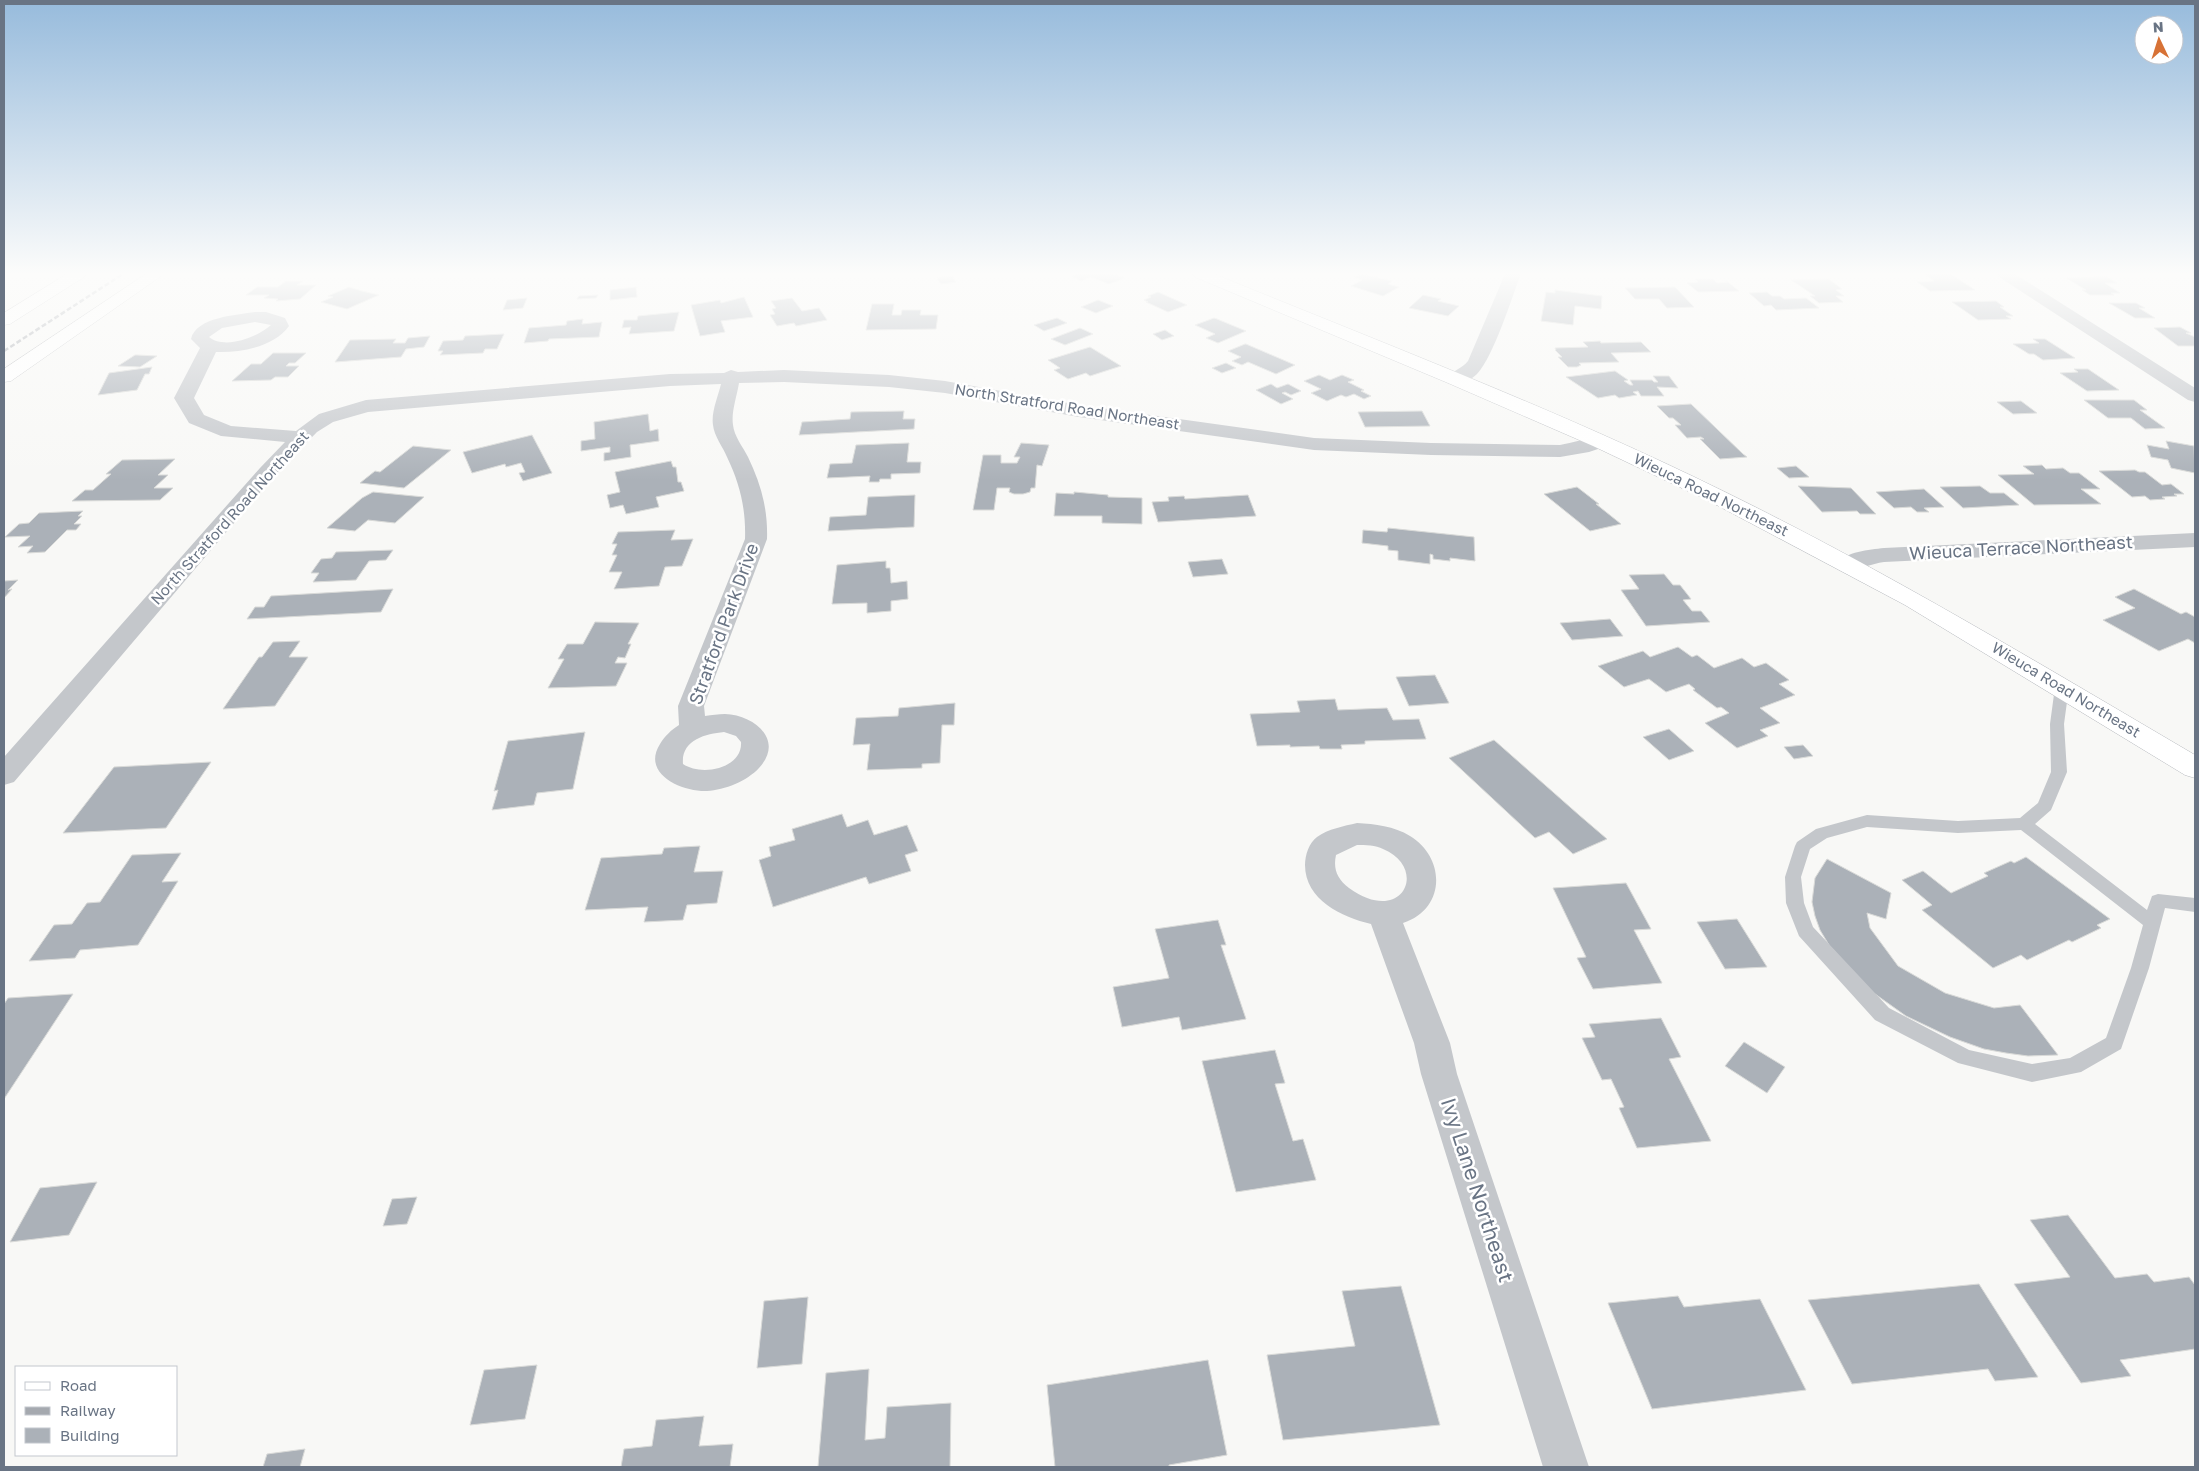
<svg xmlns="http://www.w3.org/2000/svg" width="2199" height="1471" font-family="'Golos Text',sans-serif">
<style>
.building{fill:#abb1b8;stroke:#d9dad8}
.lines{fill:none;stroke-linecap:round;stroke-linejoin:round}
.secondary-casing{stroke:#b7babf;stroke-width:1}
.highway-casing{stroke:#b7b9bd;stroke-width:1}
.lane{fill:#c4c7cb;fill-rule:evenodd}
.street{fill:#c4c7cb;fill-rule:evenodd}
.secondary{fill:#fff;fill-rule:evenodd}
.highway{fill:#fff;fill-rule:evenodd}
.rail{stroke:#a5a9af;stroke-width:2.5;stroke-dasharray:5 2.5;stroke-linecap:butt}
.labels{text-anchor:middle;stroke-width:5;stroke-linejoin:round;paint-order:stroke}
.far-street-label{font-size:15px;fill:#697484;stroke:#fff}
.street-label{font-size:18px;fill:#697484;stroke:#fff}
.near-street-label{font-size:21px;fill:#697484;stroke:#fff}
</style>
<rect width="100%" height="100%" fill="#f8f8f6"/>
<!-- building -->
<path class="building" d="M1078,274H1114L1125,278L1109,284L1091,277L1081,281L1071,276Z
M1362,274L1392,281L1388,284L1399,287L1383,296L1351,286L1362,280L1354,277Z
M1924,274H1951L1975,290L1930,291L1917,282L1934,281Z
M952,276L956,282L941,284L937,278Z
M2107,277L2117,283H2105L2120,293H2111L2114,295H2090L2082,290H2086L2066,278Z
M1695,279H1713L1717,283L1728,282L1739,291L1698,292L1687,283L1698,282Z
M1829,279L1842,289L1836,290L1844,296H1836L1843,302L1819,303L1810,296H1815L1791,280Z
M286,281H303L297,285H316L300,299L276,301L278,299L264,298L269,295H246L257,287H278Z
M349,287L362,291L379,295L347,309L321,302L333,297L328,296Z
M636,287L637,297L610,300V290Z
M1675,287L1694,307L1667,308L1659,299H1635L1625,288Z
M1555,290L1602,296L1601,309L1575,306L1573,325L1541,321L1546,292L1555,293Z
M1158,292L1187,305L1168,312L1146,302H1148L1144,300L1151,297L1148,296Z
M1767,292L1772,296H1780L1784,299L1806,298L1819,308L1776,310L1771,305L1764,306L1749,293Z
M598,295L596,298L577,299L579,296Z
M1423,295L1441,299L1438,301L1459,306L1448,316L1409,308Z
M744,297L753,317L721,321L725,332L700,336L691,305L720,300L721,303Z
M527,298L523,308L503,310L507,300Z
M792,298L802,311L819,308L827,320L796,326L794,323L777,326L770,315L775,314L772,309L776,308L771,301Z
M1098,300L1113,306L1096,313L1081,307Z
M1996,301L2004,307H2000L2013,316H2006L2011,319L1978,320L1952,302Z
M2109,303H2136L2145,308H2139L2155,318H2135Z
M872,304H894L892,315H901L902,310H921L920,315H938L936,329L866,330Z
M679,312L674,331L629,334L631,327L622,328L624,320H637L638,316Z
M1057,318L1067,323L1044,331L1034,325Z
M1214,318L1217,319L1246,331L1218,343L1206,338L1215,334L1195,325Z
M583,319L582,324L602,322L599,337L549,339L548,341L524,343L529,328L566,325L567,321Z
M2180,327L2191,333H2186L2195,337V346H2178L2154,328Z
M1080,328L1093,334L1065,345L1051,339Z
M1165,330L1174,336L1162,340L1153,334Z
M504,334L497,349H485L483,353L440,355L443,351H438L443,341L463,340L465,336Z
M430,336L424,347L406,349L401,357L335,362L350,340L396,339L393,343H405L408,338Z
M2033,339H2045L2075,358L2043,360L2034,354H2029L2013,344L2039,343Z
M1600,341L1601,343L1641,342L1651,352L1611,353L1619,362L1579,363L1581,365L1577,367H1568L1558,357H1562L1555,350H1556L1555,348L1588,347L1583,342Z
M1245,344H1246L1295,365L1276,374L1248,362L1242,365L1232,361L1241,357L1228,351Z
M1090,347L1121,366L1090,376L1086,373L1068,379L1054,370L1060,368L1048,360Z
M273,353H306L295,363H289L286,366H299L288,377H275L271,380L232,381L251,364H261Z
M135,355H137L157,356L140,367L118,366Z
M1226,363L1236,368L1222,373L1212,368Z
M152,367L149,374H145L137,390L98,395L109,373Z
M2074,369H2088L2119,390L2087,391L2060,373L2078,372Z
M1615,371L1628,380L1624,381L1630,385H1633L1630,380H1652L1654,382H1658L1653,376H1669L1678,388L1657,387L1664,396H1641L1638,391L1633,392L1637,395L1619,398L1615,395L1598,398L1566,377Z
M1319,375L1330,380L1342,375L1354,380L1348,382L1364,390L1361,391L1371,396L1364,399L1354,394L1346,397L1341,395L1327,401L1311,393L1321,389L1304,381Z
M1271,384L1277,388L1288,384L1301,391L1291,395L1285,392L1282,393L1293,399L1281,404L1256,390Z
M2084,400H2134L2147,410H2140L2165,428L2145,429L2131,418H2108Z
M2021,401L2037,413L2013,414L1997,402Z
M1691,404L1743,454L1747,457L1720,459L1700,439H1704L1701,437L1687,438L1675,425H1681L1673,418H1669L1657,406Z
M904,411L903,419H915L914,429L799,435L802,422L850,419L851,412Z
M1422,411L1430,426L1365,427L1358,412Z
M648,414L650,431L658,429L659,441L630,445L631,457L604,461V453L610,452V447L581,451V441L595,439L594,422Z
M532,435L552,473L523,481L519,473L525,472L521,463L506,467L505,464L472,473L463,452Z
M2166,441L2194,446L2195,473L2171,468L2168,460L2151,457L2147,445L2169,449Z
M909,443L907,462H921L920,473L891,474V479H880L879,482H869L870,476L827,478L830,464L852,463L856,445Z
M1021,443L1049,445L1042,466L1037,465L1035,488H1031L1030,492L1023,494H1014L1009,492L1010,488H997L994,510H973L983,455H1001V463H1017L1020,457H1014Z
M413,446L451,450L404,488L360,483L375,471L380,472Z
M175,459L158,475H168L154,488H173L160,500L72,501L85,490H93L111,474H106L122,460Z
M671,461L673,467H676L678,482H681L684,491L656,497L659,507L626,514L623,505L610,508L607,495L620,492L615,472Z
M2042,465L2046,469L2063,468L2070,473H2079L2100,489H2081L2101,504L2034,505L1998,475L2034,474L2023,466Z
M1796,466L1809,477L1789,478L1777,468Z
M2135,470L2139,472H2145L2162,485L2171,484L2184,494H2174L2177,496L2162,497L2165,499L2150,500L2145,496L2132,497L2099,471Z
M1798,486L1851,488L1876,514H1860L1857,511L1822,512Z
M1980,486L1990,493H2004L2019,505L1963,508L1940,487Z
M1577,487L1599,504H1596L1621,524L1590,531L1544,494Z
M1924,489L1944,507L1924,508L1929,512H1917L1911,507L1894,508L1876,492Z
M373,492L424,497L395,523L368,520L355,531L327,528L362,498Z
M1074,492L1108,495V497L1142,498V524L1102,523V516H1054L1056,493L1074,494Z
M915,495L914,527L828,531L830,517L866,515L868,497Z
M1248,495L1256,516L1158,522L1152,502L1169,501L1168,497L1184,496L1185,499Z
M83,511L78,516H82L74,524H81L76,530H67L45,552L27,553L33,546L18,547L30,536L5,537L19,524L29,523L39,513Z
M1388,528L1474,537L1475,561L1450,558V561L1433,559V555L1430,554V564L1398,560V551L1388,550V546L1362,543L1363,530L1387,532Z
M675,530L671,540L693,539L682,566L665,567L659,586L614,589L622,572H609L617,555H612L617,544H612L618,532Z
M393,550L386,560L369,561L356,580L313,582L319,573H311L321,559L332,558L336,552Z
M1222,559L1228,574L1193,577L1188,562Z
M886,561V568H890L891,583L907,581L908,599L891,601V611L867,613V603L832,604L837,565Z
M1664,574L1673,585H1680L1691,599L1683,600L1692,611H1701L1710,622L1646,626L1621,590L1639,589L1629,575Z
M18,580L8,590L12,589L4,598V581Z
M393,589L381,612L247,619L255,607H264L271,596Z
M2134,589L2181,614L2186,612L2195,617V643L2188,639L2159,651L2103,620L2135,608L2115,597Z
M1610,619L1623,636L1572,640L1560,623Z
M595,622L639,623L628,644H631L625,658L618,657L615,663H627L616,686L548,688L564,659H558L567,644H583Z
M300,641L289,657H308L275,706L223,709L259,657H262L273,642Z
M1678,647L1692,657L1697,655L1714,668L1742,658L1754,667L1766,663L1789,680L1779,684L1795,695L1760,708L1780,723L1760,730L1768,736L1737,748L1705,723L1729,713L1721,707L1717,708L1693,690L1695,689L1689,684L1666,692L1649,679L1624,687L1598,666L1643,651L1650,657Z
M1435,675L1449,703L1409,706L1396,677Z
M1335,699L1338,710L1387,708L1393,720L1419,719L1426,739L1365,741V744L1341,745L1342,749H1320L1319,746L1290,747V745L1257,746L1250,714L1300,712L1297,701Z
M955,703L954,725H942L940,763L922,764V768L867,770L870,744L853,745L856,718L898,716L899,708Z
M1669,729L1694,751L1669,760L1643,737Z
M585,732L573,789L537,793L534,805L492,810L498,790L494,791L508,741Z
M1494,740L1579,815L1607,839L1573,854L1549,832L1535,838L1449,758Z
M1803,745L1813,756L1794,759L1784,747Z
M211,762L166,828L63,833L114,767Z
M842,814L847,827L868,820L874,835L907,825L918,851L905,855L911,871L869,884L866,877L773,907L759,860L771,856L769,847L795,840L792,829Z
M700,846L694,872L723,871L717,903L687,905L683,920L644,922L648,907L585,910L601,858L662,854L664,848Z
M181,853L162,882L178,881L138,945L80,950L75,958L29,961L54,925L72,924L87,903L100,902L132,855Z
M2026,857L2110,919L2097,925L2101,928L2072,942L2069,940L2027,960L2021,955L1993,968L1922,910L1932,905L1902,880L1923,871L1951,893L1988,876L1984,873L2011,861L2014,863Z
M1827,859L1891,893L1886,919L1867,913L1870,928L1898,966L1945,993L1994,1008L2020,1005L2058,1055L2028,1056L2006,1053L1984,1049L1950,1037L1906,1016L1868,989L1829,945L1820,930L1815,916L1812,902L1815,878Z
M1626,883L1651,929L1634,930L1662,983L1593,989L1577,958L1586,957L1553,888Z
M1737,919L1767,967L1725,969L1697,922Z
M1218,920L1226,945H1221L1246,1019L1182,1030L1179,1017L1122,1027L1113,987L1169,978L1155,929Z
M73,994L4,1099V1004L8,998Z
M1661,1018L1681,1057L1669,1059L1711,1141L1637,1148L1619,1108L1624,1107L1611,1079L1602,1080L1582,1038L1595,1037L1589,1024Z
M1744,1042L1785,1067L1767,1093L1725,1066Z
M1275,1050L1285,1083L1275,1084L1293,1141L1303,1139L1316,1180L1236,1192L1202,1061Z
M97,1182L69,1235L10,1242L40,1188Z
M417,1197L407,1224L383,1226L392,1199Z
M2068,1215L2115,1278L2147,1274L2154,1282L2189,1277L2195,1285V1349L2120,1360L2131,1376L2081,1383L2014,1284L2070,1277L2030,1220Z
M1979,1284L2038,1377L1995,1381L1988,1369L1852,1384L1808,1300Z
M1401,1286L1440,1425L1283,1440L1267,1355L1355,1346L1342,1291Z
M1678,1296L1684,1307L1760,1299L1806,1390L1652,1409L1608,1303Z
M808,1297L802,1364L757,1368L764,1301Z
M1208,1360L1227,1455L1169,1465V1467H1055L1047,1385Z
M537,1365L525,1419L470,1425L484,1370Z
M869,1369L865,1440L885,1438L887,1407L951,1403L950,1467H818L826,1373Z
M704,1416L699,1446L733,1444L730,1467H621L624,1449L652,1446L656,1420Z
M305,1449L300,1467H263L267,1454Z"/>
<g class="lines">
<!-- secondary casing -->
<g class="secondary-casing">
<path id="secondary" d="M1193,274H1214C1385,344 1559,410 1725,492C1886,571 2040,664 2195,755V778L2185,775L1905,605L1709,501L1593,446L1448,383L1195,277Z"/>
</g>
<!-- highway casing -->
<g class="highway-casing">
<path id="highway" d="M67,274H86L84,277L10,324L4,325V313Z
M146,274H164L11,381L4,382V369Z"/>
</g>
<!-- lane -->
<path class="lane" d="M2062,682L2067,684L2069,687L2064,724L2067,772L2051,810L2035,824L2147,910L2152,896L2158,894L2195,898V912L2165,908L2149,968L2121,1049L2081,1072L2032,1082L1958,1063L1875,1020L1799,936L1786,903L1785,877L1795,846L1797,842L1816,829L1867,815L1958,821L2020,818L2038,803L2051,772L2050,724L2055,687L2057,684ZM1867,827L1958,833L2021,830L2143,925L2131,968L2106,1038L2070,1058L2032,1064L1969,1050L1889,1008L1813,927L1804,903L1801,877L1810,849L1827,838Z"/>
<!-- street -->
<path class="street" d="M1505,274H1521C1511,299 1494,356 1477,374C1470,381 1458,385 1448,383L1446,379C1451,371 1462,369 1468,361Z
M1997,274H2015L2195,388V402L2188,400L1999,277Z
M255,312H266L285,318L289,326C274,347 240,353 216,352L194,398L204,415L231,426L296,431L319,414L366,400L670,374L724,373L731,370L738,372L784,370L889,375L945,381L1079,405L1314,438L1431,443L1560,445C1574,443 1594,435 1607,438L1610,442L1607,446L1589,452L1560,457L1431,455L1314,450L1079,417L945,393L889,387L784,382L739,383C737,396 731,412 733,425C734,436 743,447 748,457C761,484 768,509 767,539L704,706L705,716C712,715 718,714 725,714C754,715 785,740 759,768C747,781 725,790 707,791C682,792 641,774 660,744C665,736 671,730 679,725L678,706L745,539C746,509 740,484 727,457C723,447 714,436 713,425C711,412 718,397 721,384L670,386L368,412L333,422L317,432L274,476L14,782L4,785V757L260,468L285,442L221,436L189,423L174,398L200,348L191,339C196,317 237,315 255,312ZM255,322L271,325C258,337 225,350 209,337L222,328ZM724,732L736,736L741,742C743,768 702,777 683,764C681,740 705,734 724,732Z
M2195,533V547L1884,562C1869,564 1855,572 1841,569L1837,564C1846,551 1869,550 1884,548Z
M1357,823C1375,824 1394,826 1410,836C1446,858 1446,909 1403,923L1450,1043L1457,1074L1589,1467H1543L1421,1074L1414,1043L1371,924C1342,917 1305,900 1305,865C1305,855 1309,843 1317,837C1328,829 1344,826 1357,823ZM1357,845C1365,845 1376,845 1383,849C1429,868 1403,927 1349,888C1337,879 1333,869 1336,855Z"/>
<!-- secondary -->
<use href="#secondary" class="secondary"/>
<!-- highway -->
<use href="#highway" class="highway"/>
<!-- rail -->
<path class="rail" d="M4,351L123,274"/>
</g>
<!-- sky -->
<linearGradient id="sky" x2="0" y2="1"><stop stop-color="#97bbdc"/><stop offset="0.57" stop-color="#fcfcfb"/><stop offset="1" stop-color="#fcfcfb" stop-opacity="0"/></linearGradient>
<rect width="2199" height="480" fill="url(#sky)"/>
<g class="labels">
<!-- far-street labels -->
<g class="far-street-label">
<text transform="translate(1067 407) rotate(9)" y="5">North Stratford Road Northeast</text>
<text transform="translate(1711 495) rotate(26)" y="5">Wieuca Road Northeast</text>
<text transform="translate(230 518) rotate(-48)" y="5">North Stratford Road Northeast</text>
<text transform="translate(2066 690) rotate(31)" y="5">Wieuca Road Northeast</text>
</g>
<!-- street labels -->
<g class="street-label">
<text transform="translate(2021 548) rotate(-3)" y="6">Wieuca Terrace Northeast</text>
<text transform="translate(724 624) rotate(-70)" y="6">Stratford Park Drive</text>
</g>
<!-- near-street labels -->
<g class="near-street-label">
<text transform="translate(1477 1190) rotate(72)" y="7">Ivy Lane Northeast</text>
</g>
</g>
<!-- border -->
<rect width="2199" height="1471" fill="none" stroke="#697484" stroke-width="10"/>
<!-- legend -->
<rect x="15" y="1366" width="162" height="90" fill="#ffffff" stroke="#c3c7ce"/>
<rect x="25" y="1382" width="25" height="8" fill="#ffffff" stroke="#c3c7ce"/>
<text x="60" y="1391" font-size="15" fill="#697484">Road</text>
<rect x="25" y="1407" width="25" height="8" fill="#a5a9af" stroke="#c3c7ce"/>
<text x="60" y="1416" font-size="15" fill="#697484">Railway</text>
<rect x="25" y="1428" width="25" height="15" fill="#abb1b8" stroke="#c3c7ce"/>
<text x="60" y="1441" font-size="15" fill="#697484">Building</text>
<!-- north arrow -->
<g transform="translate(2159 40) rotate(356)"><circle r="24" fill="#ffffff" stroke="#c3c7ce"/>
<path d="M0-4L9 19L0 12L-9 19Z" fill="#d77236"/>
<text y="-8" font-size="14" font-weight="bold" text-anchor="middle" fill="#697484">N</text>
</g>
</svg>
